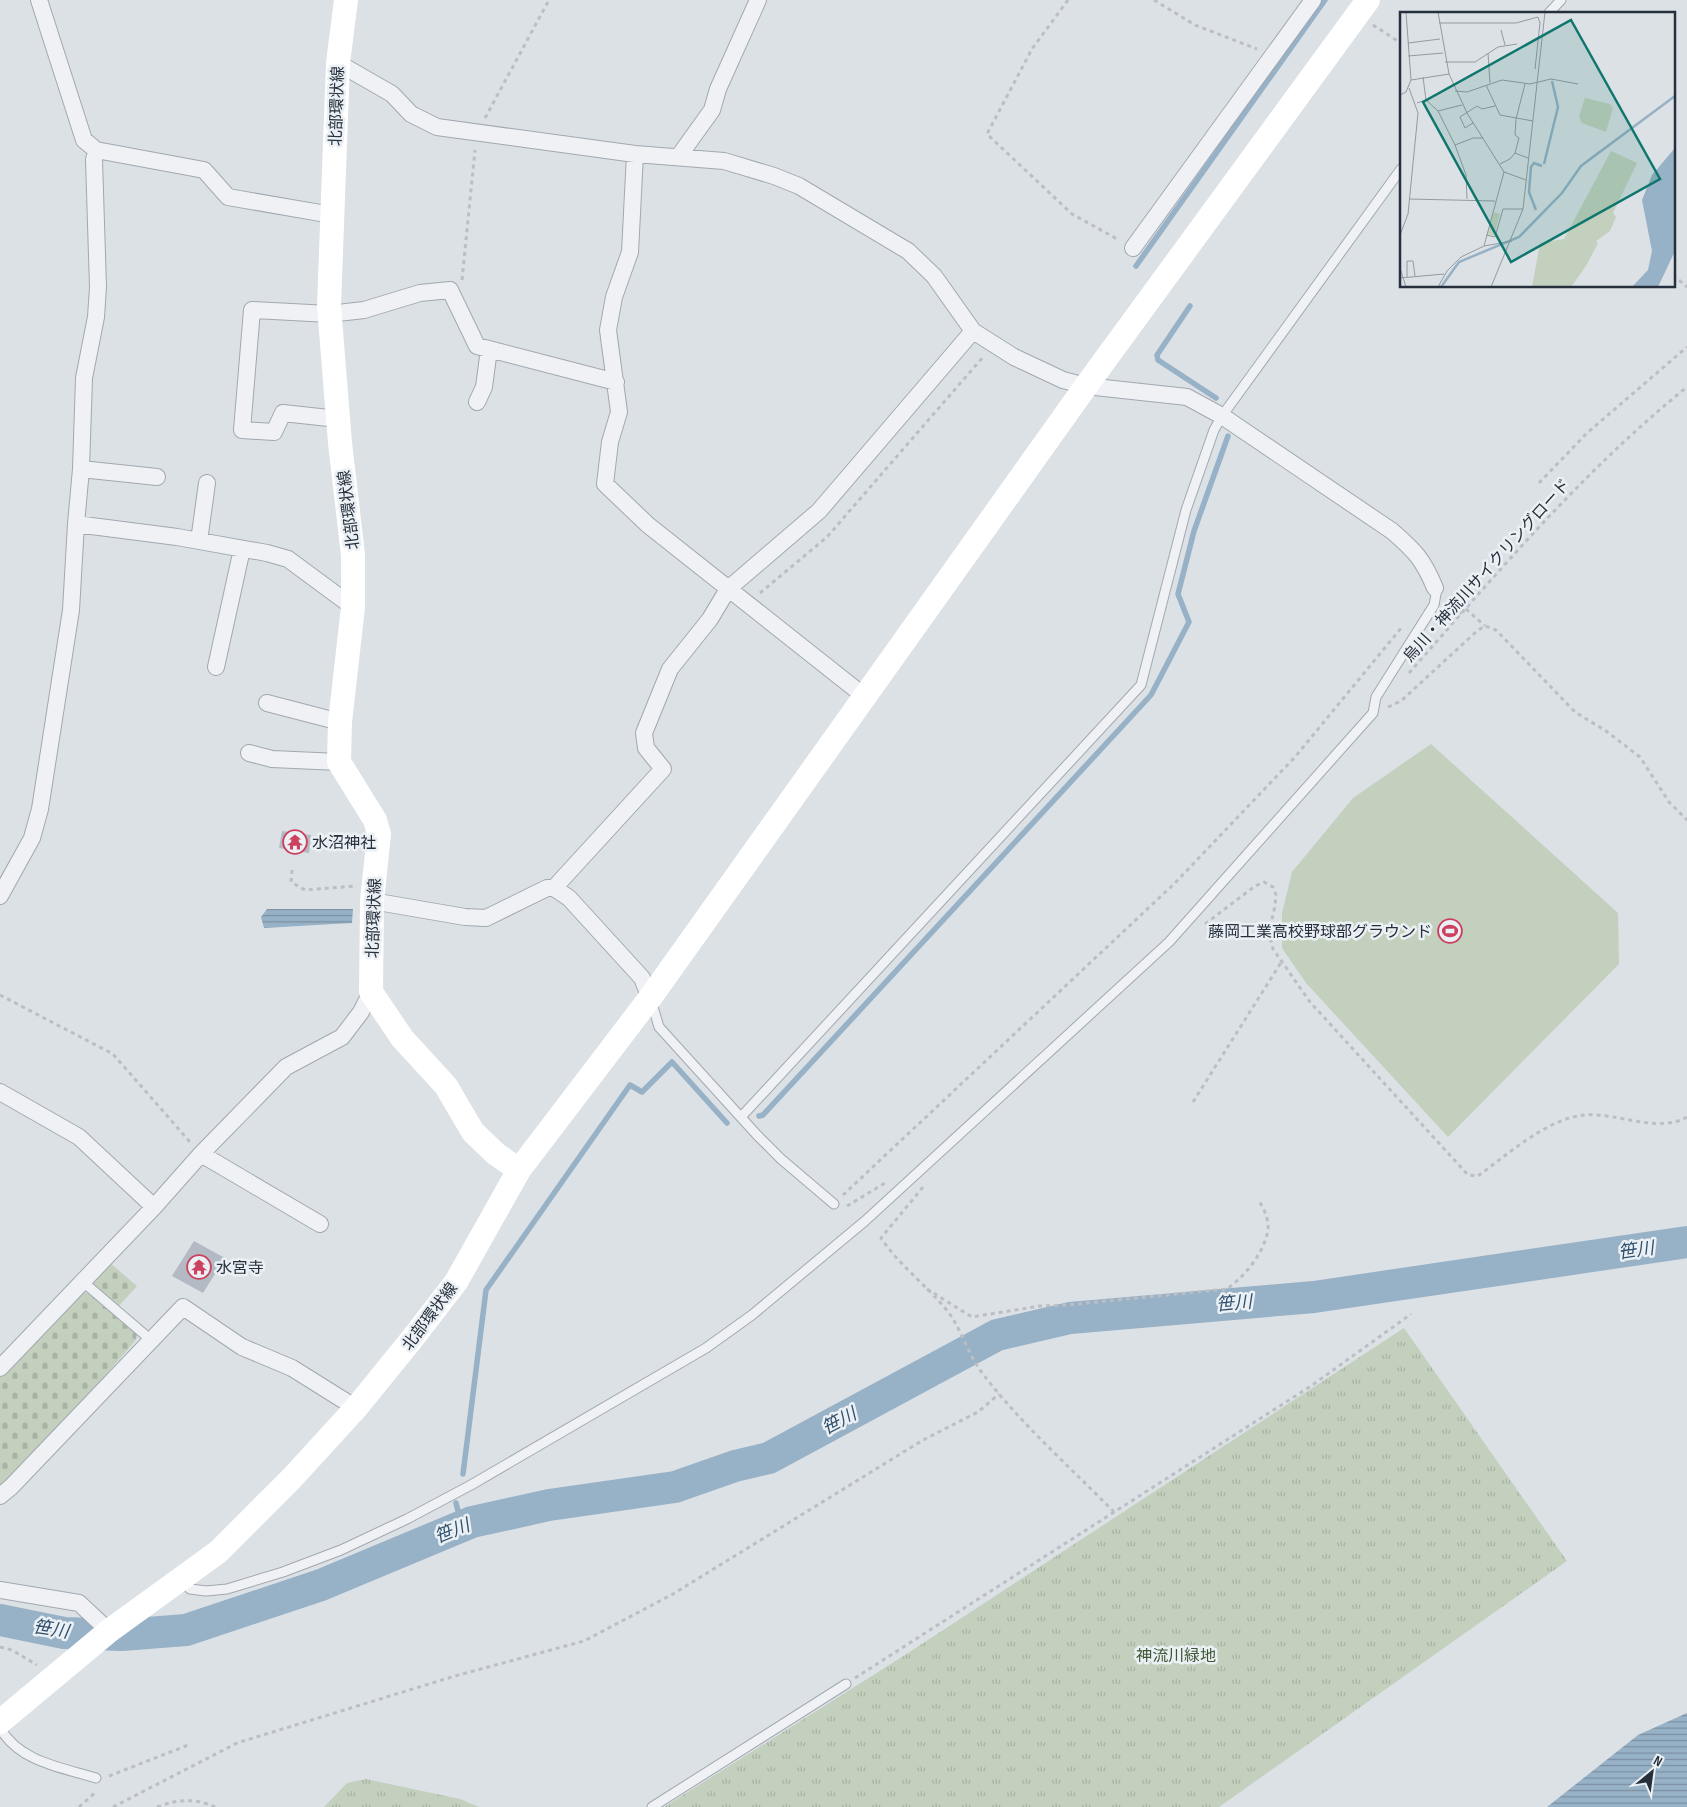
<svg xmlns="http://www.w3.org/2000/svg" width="1687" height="1807" font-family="'Sofia Sans Condensed','Noto Sans JP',sans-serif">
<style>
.cemetery{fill:url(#cemetery-stones)}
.park{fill:url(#park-tufts)}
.pitch{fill:#c3d0bd}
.water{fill:url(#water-rules)}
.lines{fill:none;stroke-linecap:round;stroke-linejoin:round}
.stream{stroke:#97b1c6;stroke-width:5.5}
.river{stroke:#97b1c6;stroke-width:32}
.building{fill:#b4bac3}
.lane-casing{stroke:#a2a8b0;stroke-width:11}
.street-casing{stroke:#a2a8b0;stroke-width:18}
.path{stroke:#bbbfc5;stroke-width:3;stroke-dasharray:4 4;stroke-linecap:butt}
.lane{stroke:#eff1f5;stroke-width:9}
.street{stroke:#eff1f5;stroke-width:16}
.secondary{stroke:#fff;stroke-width:24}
.labels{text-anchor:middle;stroke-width:5;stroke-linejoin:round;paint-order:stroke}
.street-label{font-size:16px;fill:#26303c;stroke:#ebf0f4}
.poi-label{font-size:16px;fill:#26303c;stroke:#ebf0f4;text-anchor:start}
.park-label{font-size:16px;fill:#3d5734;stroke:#ebf0f4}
.water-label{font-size:18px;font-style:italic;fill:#31516f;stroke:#ebf0f4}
.inset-river{fill:none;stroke:#97b1c6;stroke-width:2.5}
.inset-road{fill:none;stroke:#939aa2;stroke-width:1}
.view{fill:#0f766e;fill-opacity:0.15;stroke:#0f766e;stroke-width:2.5}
.inset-edge{fill:none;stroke:#26303c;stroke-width:2.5}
</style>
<defs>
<pattern id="cemetery-stones" width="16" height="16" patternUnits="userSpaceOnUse" patternTransform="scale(1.25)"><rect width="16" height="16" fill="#c3d0bd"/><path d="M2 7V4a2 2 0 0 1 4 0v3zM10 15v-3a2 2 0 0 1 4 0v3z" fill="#a7b3a3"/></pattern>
<pattern id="park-tufts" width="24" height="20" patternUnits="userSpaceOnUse" patternTransform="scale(1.25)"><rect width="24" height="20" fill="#c3d0bd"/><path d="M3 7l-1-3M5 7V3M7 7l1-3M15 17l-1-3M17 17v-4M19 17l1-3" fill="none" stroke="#a7b3a3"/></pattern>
<pattern id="water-rules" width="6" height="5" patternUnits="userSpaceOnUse" patternTransform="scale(1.25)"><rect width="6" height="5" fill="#97b1c6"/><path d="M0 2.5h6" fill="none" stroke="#7b90a2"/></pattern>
</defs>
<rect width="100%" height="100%" fill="#dce1e6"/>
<!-- cemetery -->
<path class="cemetery" d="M109,1262L137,1286L119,1306L93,1286V1277Z
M78,1293H89L137,1332L136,1340L69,1417L0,1488V1375Z"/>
<!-- park -->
<path class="park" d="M1404,1328L1567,1561L1219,1807H664L905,1655Z
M366,1779L460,1799L479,1807H324L347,1783Z"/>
<!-- pitch -->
<path class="pitch" d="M1431,744L1618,913L1619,964L1448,1137L1306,983L1282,948V913L1292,872L1353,798Z"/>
<!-- water -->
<path class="water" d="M267,909H353L352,923L264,928L261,917Z
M1687,1713V1807H1547L1638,1735Z"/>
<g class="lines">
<!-- stream -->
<path class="stream" d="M1136,266L1325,0
M1190,306L1157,355L1158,360L1216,398
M759,1116L763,1115L1151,695L1189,622L1178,594L1194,531L1228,436
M463,1474L486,1290L630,1085L642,1092L672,1062L727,1123
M456,1503L462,1526"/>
<!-- river -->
<path class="river" d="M0,1620L64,1633L122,1635L186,1630L321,1585L472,1522L549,1505L675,1487L735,1466L769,1458L997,1335L1070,1318L1314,1297L1687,1242"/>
</g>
<!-- building -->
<path class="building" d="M282,831L311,835L309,853L279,848Z
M194,1241L225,1258L203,1293L172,1276Z"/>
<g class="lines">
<!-- lane casing -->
<g class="lane-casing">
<path id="lane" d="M1548,14L1561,0
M651,1000L659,1027L757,1135L781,1159L834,1204
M741,1117L1141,685L1186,510L1214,430L1222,416L1401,169
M82,1281L151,1340
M181,1579L190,1589L206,1591L227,1589L283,1572L341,1550L407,1519L471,1485L706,1348L752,1315L865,1221L1169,942L1373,713L1376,697L1434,605L1436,594L1435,588
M0,1728C20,1762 60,1767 96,1778
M652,1807L846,1684"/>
</g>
<!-- street casing -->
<g class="street-casing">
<path id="street" d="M39,0L84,140L96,150L204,170L228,197L332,215
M338,63L392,94L411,114L437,127L635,154L724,161L774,176L799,186L908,251L934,276L973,331L1014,357L1063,380L1086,386L1187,397L1222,416L1392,531C1415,551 1423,559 1435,588
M96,150L94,160L98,287L96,317L84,378L81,469L76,524L177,537L267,553L288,559L353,607
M635,154L630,252L614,297L608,330L619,412L610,442L605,484L648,525L864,696
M679,156L712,110L718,89L758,0
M1133,248L1313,0
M477,402L484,387L489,349
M338,419L283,413L274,432L242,430L252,310L329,314L364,310L420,293L450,290L477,346L616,382
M81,469L157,477
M199,541L207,483
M216,667L242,549
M267,703L340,722
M249,753L272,759L339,762
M554,888L663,769L646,748L644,733L670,669L710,619L728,589L819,511L973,331
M0,896L32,838L40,809L71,610L76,524
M372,901L465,917L486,918L547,888H554L569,898L642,978L650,998
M0,1092L79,1137L154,1207
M201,1154L320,1224
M0,1368L154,1207L201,1154L286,1067L342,1037L361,1012L371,992
M0,1496L11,1487L183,1307L242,1347L292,1368L356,1408
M0,1590L79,1603L109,1631"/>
</g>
<!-- path -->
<path class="path" d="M1068,0L1032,49L987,134L1072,214L1119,240
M1154,0L1195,25L1257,49
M1373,25L1401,43
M485,118L549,0
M1673,275L1687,287
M462,280L475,150
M1539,483L1587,433L1687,347
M760,593L827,537L983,357
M1446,603L1461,614
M1466,609L1485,626
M1409,673C1497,573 1583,471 1687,387
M1388,707L1401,701L1477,631L1485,626L1496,630L1575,712L1606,731L1640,757L1669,802L1687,820
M292,870L291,882L305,890L355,886
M1205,924L1255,886L1264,882L1273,887L1276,895L1275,906L1269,932L1273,949L1310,1002L1468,1175L1478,1176C1508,1154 1547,1119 1584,1115C1617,1112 1657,1134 1687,1117
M0,995L113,1054L190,1142
M1193,1102L1282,961
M923,1187L881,1238C899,1265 925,1284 945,1308C962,1328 967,1354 983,1374C1019,1422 1072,1469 1114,1512
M843,1195L1174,884L1295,757L1402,627
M847,1206L885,1183
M927,1289L972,1317L1040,1306L1067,1305L1227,1289C1245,1276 1264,1253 1268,1230C1269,1219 1264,1209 1259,1201
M0,1647L12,1650L37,1665
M855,1678L1311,1386L1411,1314
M109,1776L191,1744
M79,1807L97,1791
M113,1807L237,1743L455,1676L584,1641L673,1594L923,1440L978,1412L999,1394
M157,1807C179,1799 194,1798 215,1807"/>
<!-- lane -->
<use href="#lane" class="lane"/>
<!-- street -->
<use href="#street" class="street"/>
<!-- secondary -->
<path class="secondary" d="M346,0L338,63L329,306L340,443L353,555V607L340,722L339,762L375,820L379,834L372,901L371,992L402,1038L446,1086L473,1132L496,1154L519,1170
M0,1722L109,1631L218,1552L292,1478L356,1408L412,1339L456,1282L519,1170L650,998L1086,386L1368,0"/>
</g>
<!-- icons -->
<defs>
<g id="temple-ring" transform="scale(1.25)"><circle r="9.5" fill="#ebf0f4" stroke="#cb415f" stroke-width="1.5"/><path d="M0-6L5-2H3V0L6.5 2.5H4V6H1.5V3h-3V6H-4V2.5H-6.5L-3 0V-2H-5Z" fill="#cb415f"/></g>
<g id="stadium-ring" transform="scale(1.25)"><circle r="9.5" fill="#ebf0f4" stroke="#cb415f" stroke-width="1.5"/><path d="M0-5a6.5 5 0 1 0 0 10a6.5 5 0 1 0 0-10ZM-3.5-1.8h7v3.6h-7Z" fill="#cb415f"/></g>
</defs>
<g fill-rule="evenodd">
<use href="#temple-ring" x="295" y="842"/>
<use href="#stadium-ring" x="1450" y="931"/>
<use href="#temple-ring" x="199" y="1267"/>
</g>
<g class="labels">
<!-- street labels -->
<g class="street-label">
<text transform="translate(336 106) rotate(-88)" y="6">北部環状線</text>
<text transform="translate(348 510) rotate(-97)" y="6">北部環状線</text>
<text transform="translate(1486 570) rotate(-48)" y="6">烏川・神流川サイクリングロード</text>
<text transform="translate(373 918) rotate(-88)" y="6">北部環状線</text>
<text transform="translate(429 1316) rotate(-53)" y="6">北部環状線</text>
</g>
<!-- poi labels -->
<g class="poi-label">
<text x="312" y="848">水沼神社</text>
<text x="1432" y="937" text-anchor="end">藤岡工業高校野球部グラウンド</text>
<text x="216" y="1273">水宮寺</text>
</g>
<!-- park labels -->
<g class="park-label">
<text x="1176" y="1661">神流川緑地</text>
</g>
<!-- water labels -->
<g class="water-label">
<text transform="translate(1636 1250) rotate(-8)" y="6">笹川</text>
<text transform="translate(1234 1303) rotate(-5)" y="6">笹川</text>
<text transform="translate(839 1421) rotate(-28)" y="6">笹川</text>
<text transform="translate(452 1531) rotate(-22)" y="6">笹川</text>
<text transform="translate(51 1629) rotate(9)" y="6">笹川</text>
</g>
</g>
<!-- overview -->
<g transform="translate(1400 12)">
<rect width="275" height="275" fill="#dce1e6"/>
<path d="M94,200L100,202L94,224L87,222Z" fill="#c3d0bd"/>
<path d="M211,139L237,151L213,201L216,205L210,219L196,229L198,231L186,254L171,275H132L140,231L164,227Z" fill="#c3d0bd"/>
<path d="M185,86L210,92L213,96L206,120L182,111L179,104Z" fill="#c3d0bd"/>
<path d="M275,136V239L258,275H232L248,258L252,239L242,188L252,163Z" fill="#97b1c6"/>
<path class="inset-river" d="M144,152L158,95L152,69M136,198L129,180L131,155L134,151L142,154M41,275L59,250L119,225L162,181L181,154L275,84"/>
<path class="inset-road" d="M38,0L49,62L67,101L104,160L126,168M39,11H116L138,5L140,11L135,57M101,18L105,33M8,31L40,27M88,41L90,71M8,44L43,41M45,50H75L98,35L117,32M23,65L26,88M11,68L49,62M86,73L100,103L133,109M55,79L67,80L102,68L130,72L151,67L178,72M0,83L6,80L11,68L6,0M17,91L26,88L38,99L62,93M38,99L55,133L73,126H83M73,111L65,116L60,105L77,94L82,97L95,94M55,133L66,163L67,187M115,141L119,126L115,123L116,107L125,72M100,152L110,147L115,141L128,146M9,187L95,189M0,223L8,202L18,101L9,76M86,223L95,225L103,197H123M84,234L104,160M0,256L6,275M7,265V249H13L15,264M0,266L44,262M38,275L47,259L61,245L84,234L112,229M91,275L123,197L145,0"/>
<path class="view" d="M171,8L260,167L111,250L23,90Z"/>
<rect width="275" height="275" class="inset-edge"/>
</g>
<!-- north arrow -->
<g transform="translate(1652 1772) rotate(29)" stroke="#ebf0f4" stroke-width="4" paint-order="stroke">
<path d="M0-4L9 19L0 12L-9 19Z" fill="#26303c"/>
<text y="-8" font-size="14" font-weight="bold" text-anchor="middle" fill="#26303c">N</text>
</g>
</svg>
